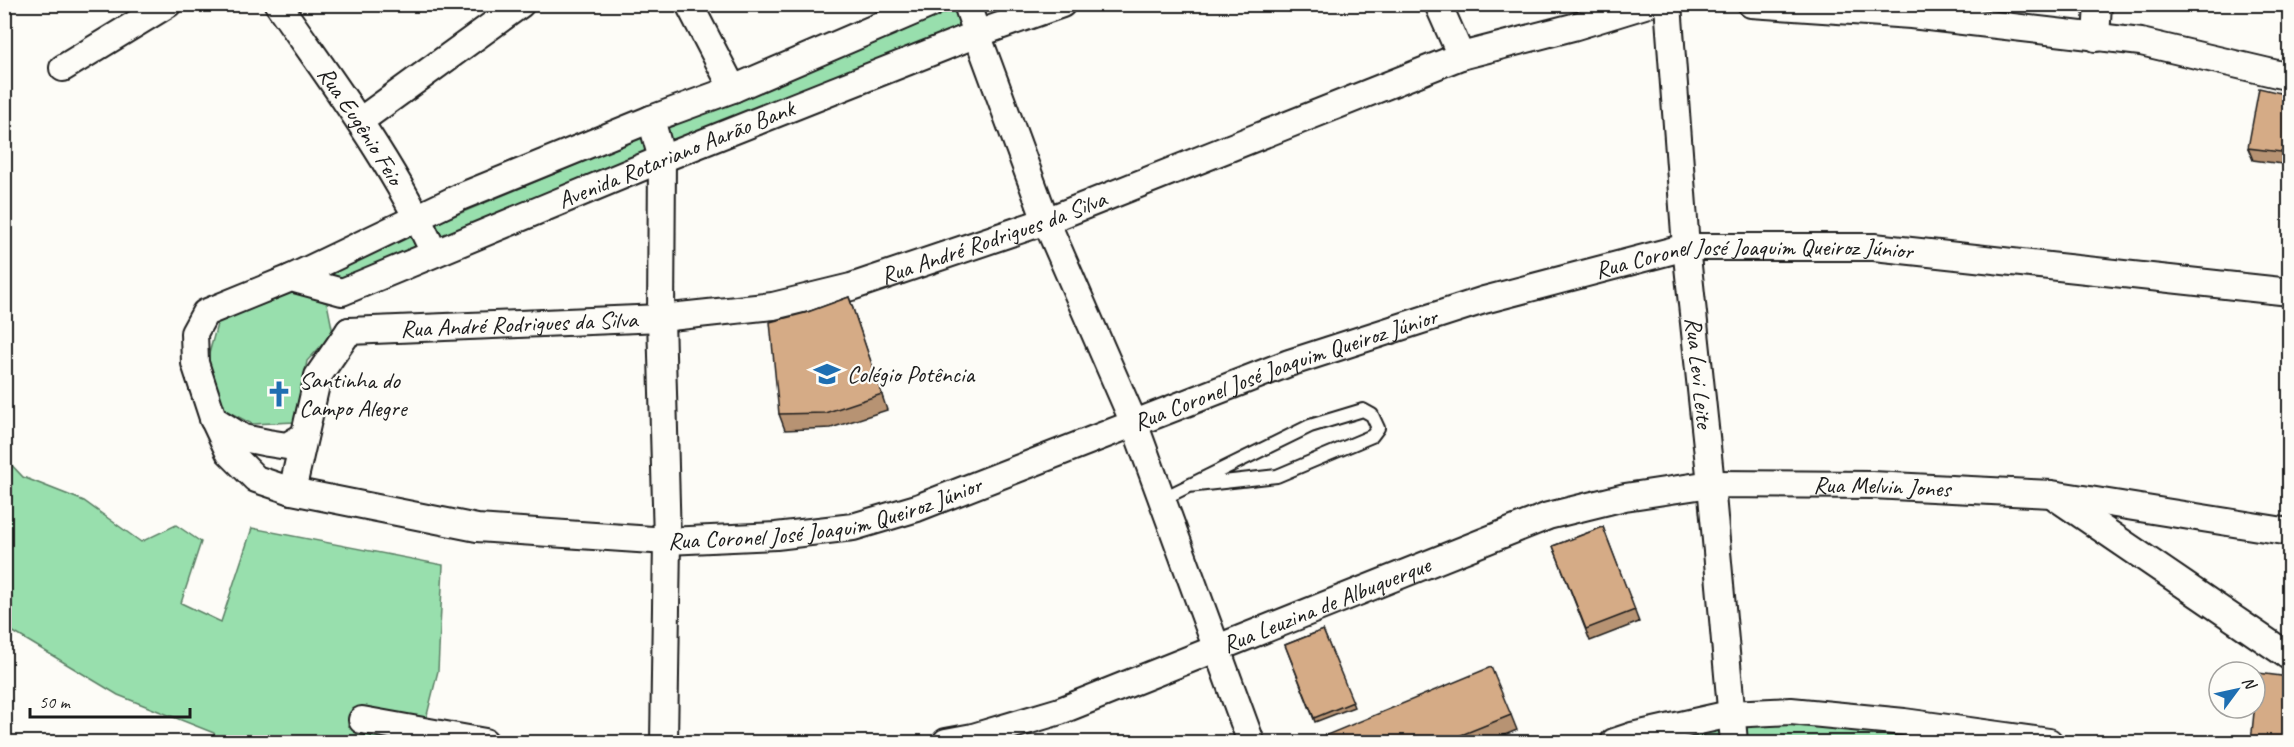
<svg xmlns="http://www.w3.org/2000/svg" width="2294" height="747" font-family="Caveat,sans-serif">
<style>
.green{fill:#98dfad;stroke:#5a7e64;stroke-width:1.5}
.lines{fill:none;stroke-linecap:round;stroke-linejoin:round}
.lane-casing{stroke:#1c1c1c;stroke-width:16}
.street-casing{stroke:#1c1c1c;stroke-width:30}
.lane{stroke:#fdfcf7;stroke-width:12}
.street{stroke:#fdfcf7;stroke-width:26}
.wall{fill:#b79373;stroke:#1c1c1c;stroke-width:1.5}
.building{fill:#d5ab86;stroke:#1c1c1c;stroke-width:1.5}
.labels{text-anchor:middle;stroke-width:4.5;stroke-linejoin:round;paint-order:stroke}
.street-label{font-size:24px;fill:#1c1c1c;stroke:#fdfcf7}
.poi-label{font-size:24px;fill:#1c1c1c;stroke:#fdfcf7;text-anchor:start}
</style>
<rect width="100%" height="100%" fill="#fdfcf7"/>
<filter id="ink" filterUnits="userSpaceOnUse"><feTurbulence type="fractalNoise" baseFrequency=".0167" numOctaves="2"/><feDisplacementMap in="SourceGraphic" scale="12" xChannelSelector="R" yChannelSelector="G"/><feConvolveMatrix kernelMatrix="1 2 1 2 8 2 1 2 1" color-interpolation-filters="sRGB"/></filter>
<g filter="url(#ink)">
<!-- green -->
<path class="green" d="M962,6L973,25L665,151L658,128Z
M649,134L655,155L436,246L425,228Z
M412,231L423,249L343,286L305,277Z
M292,289L327,303L333,333L307,361L295,422L252,424L225,410L207,361L219,317Z
M5,458L23,477L84,501L141,542L176,525L201,542L181,603L221,622L252,528L443,565L438,671L424,727L425,742H215L214,733L118,695L5,627Z
M1852,721L2002,742H1747L1745,723Z
M1725,727L1727,742H1650Z"/>
<g class="lines">
<!-- lane casing -->
<g class="lane-casing">
<path id="lane" d="M1162,499L1310,426L1363,410L1372,415L1378,428L1372,436L1277,476L1188,486"/>
</g>
<!-- street casing -->
<g class="street-casing">
<g id="street">
<path id="s1" d="M278,4C334,85 394,164 434,253"/>
<path d="M689,4L733,89"/>
<path d="M967,4L977,34L1046,221L1134,423L1251,742"/>
<path id="s2" d="M1062,4L977,34L662,159L342,292L291,278L205,313L194,333L195,363L213,418L229,452L256,479L292,491L477,528L667,541L776,536L853,527L917,508L1289,363L1484,300L1686,247H1874L2290,292"/>
<path d="M1438,4L1461,56"/>
<path id="s3" d="M1668,4L1686,247L1711,484L1734,742"/>
<path d="M1751,4L1911,15L2141,42L2290,77"/>
<path d="M2096,38L2098,4"/>
<path d="M63,68L168,4"/>
<path d="M651,119L662,159L661,318L667,541L664,742"/>
<path d="M360,121L521,4"/>
<path d="M291,278L460,197L651,119L733,89L931,4"/>
<path id="s4" d="M349,331L661,318L773,306L851,287L1046,221L1461,56L1573,27L1648,4"/>
<path d="M213,419L243,438L268,443L287,446L304,436"/>
<path d="M292,491L318,376L349,331"/>
<path d="M2057,498L2290,657"/>
<path d="M362,720L485,742"/>
<path id="s5" d="M946,742L973,737L1060,711L1548,516L1625,497L1711,484L1872,485L2052,494L2290,532"/>
<path d="M1614,742L1632,736L1730,714L1791,711L1904,722L2049,742"/>
</g>
</g>
<!-- lane -->
<use href="#lane" class="lane"/>
<!-- street -->
<use href="#street" class="street"/>
</g>
<!-- wall -->
<path class="wall" d="M2289,95V165L2253,160L2248,148Z
M849,297L887,410L831,428L785,430L779,414L805,313Z
M1603,527L1639,622L1590,641L1553,546Z
M1323,630L1354,707L1315,722L1285,645Z
M1511,715L1517,730L1487,742H1318Z"/>
<!-- building -->
<path class="building" d="M2259,88L2289,95V153L2248,148Z
M849,297L882,394L825,413L779,414L770,322L805,313Z
M1603,527L1635,610L1586,629L1553,546Z
M1323,630L1353,702L1314,718L1285,645Z
M1491,667L1511,715L1444,742H1319L1317,739Z
M2258,673L2289,677V742H2251Z"/>
</g>
<!-- icons -->
<defs>
<g id="school-bare" transform="scale(2.07)"><path d="M0-5L7-2L0 1L-7-2ZM-4 1L0 2.5L4 1V4Q0 6-4 4Z" fill="#1f6fb2" stroke="#fdfcf7" stroke-width="2.5" paint-order="stroke"/></g>
<g id="church-bare" transform="scale(2.07)"><path d="M-1.2-6h2.4v3.5h3.3v2.4h-3.3V6h-2.4V-.1h-3.3v-2.4h3.3Z" fill="#1f6fb2" stroke="#fdfcf7" stroke-width="2.5" paint-order="stroke"/></g>
</defs>
<g fill-rule="evenodd">
<use href="#school-bare" x="827" y="374"/>
<use href="#church-bare" x="279" y="394"/>
</g>
<g class="labels">
<!-- street labels -->
<g class="street-label">
<text dy="8" stroke="none"><textPath href="#s1" startOffset="147">Rua Eugênio Feio</textPath></text>
<text transform="translate(676 154) rotate(-22)" y="8">Avenida Rotariano Aarão Bank</text>
<text dy="8" stroke="none"><textPath href="#s4" startOffset="656">Rua André Rodrigues da Silva</textPath></text>
<text dy="8" stroke="none"><textPath href="#s2" startOffset="2658">Rua Coronel José Joaquim Queiroz Júnior</textPath></text>
<text dy="8" stroke="none"><textPath href="#s4" startOffset="170">Rua André Rodrigues da Silva</textPath></text>
<text dy="8" stroke="none"><textPath href="#s2" startOffset="2172">Rua Coronel José Joaquim Queiroz Júnior</textPath></text>
<text dy="8" stroke="none"><textPath href="#s3" startOffset="370">Rua Levi Leite</textPath></text>
<text dy="8" stroke="none"><textPath href="#s5" startOffset="981">Rua Melvin Jones</textPath></text>
<text dy="8" stroke="none"><textPath href="#s2" startOffset="1686">Rua Coronel José Joaquim Queiroz Júnior</textPath></text>
<text dy="8" stroke="none"><textPath href="#s5" startOffset="405">Rua Leuzina de Albuquerque</textPath></text>
</g>
<!-- poi labels -->
<g class="poi-label">
<text x="847" y="382">Colégio Potência</text>
<text x="299" y="388">Santinha do<tspan x="299" dy="28">Campo Alegre</tspan></text>
</g>
</g>
<!-- margin -->
<rect width="2294" height="747" fill="none" stroke="#fdfcf7" stroke-width="24"/>
<rect x="12" y="12" width="2270" height="723" fill="none" stroke="#1c1c1c" stroke-width="2" filter="url(#ink)"/>
<!-- north arrow -->
<g transform="translate(2237 690) rotate(57)"><circle r="28" fill="#fdfcf7" stroke="#a3a29f" stroke-width="1.5"/>
<path d="M0-4.5L10 22L0 15L-10 22Z" fill="#1f6fb2"/>
<text y="-9" font-size="16" font-weight="bold" text-anchor="middle" fill="#1c1c1c">N</text>
</g>
<!-- scale -->
<path d="M30 708v9h160v-9" fill="none" stroke="#1c1c1c" stroke-width="3"/>
<text x="39" y="708" font-size="18" fill="#1c1c1c" stroke="#fdfcf7" stroke-width="4.5" paint-order="stroke">50 m</text>
</svg>
